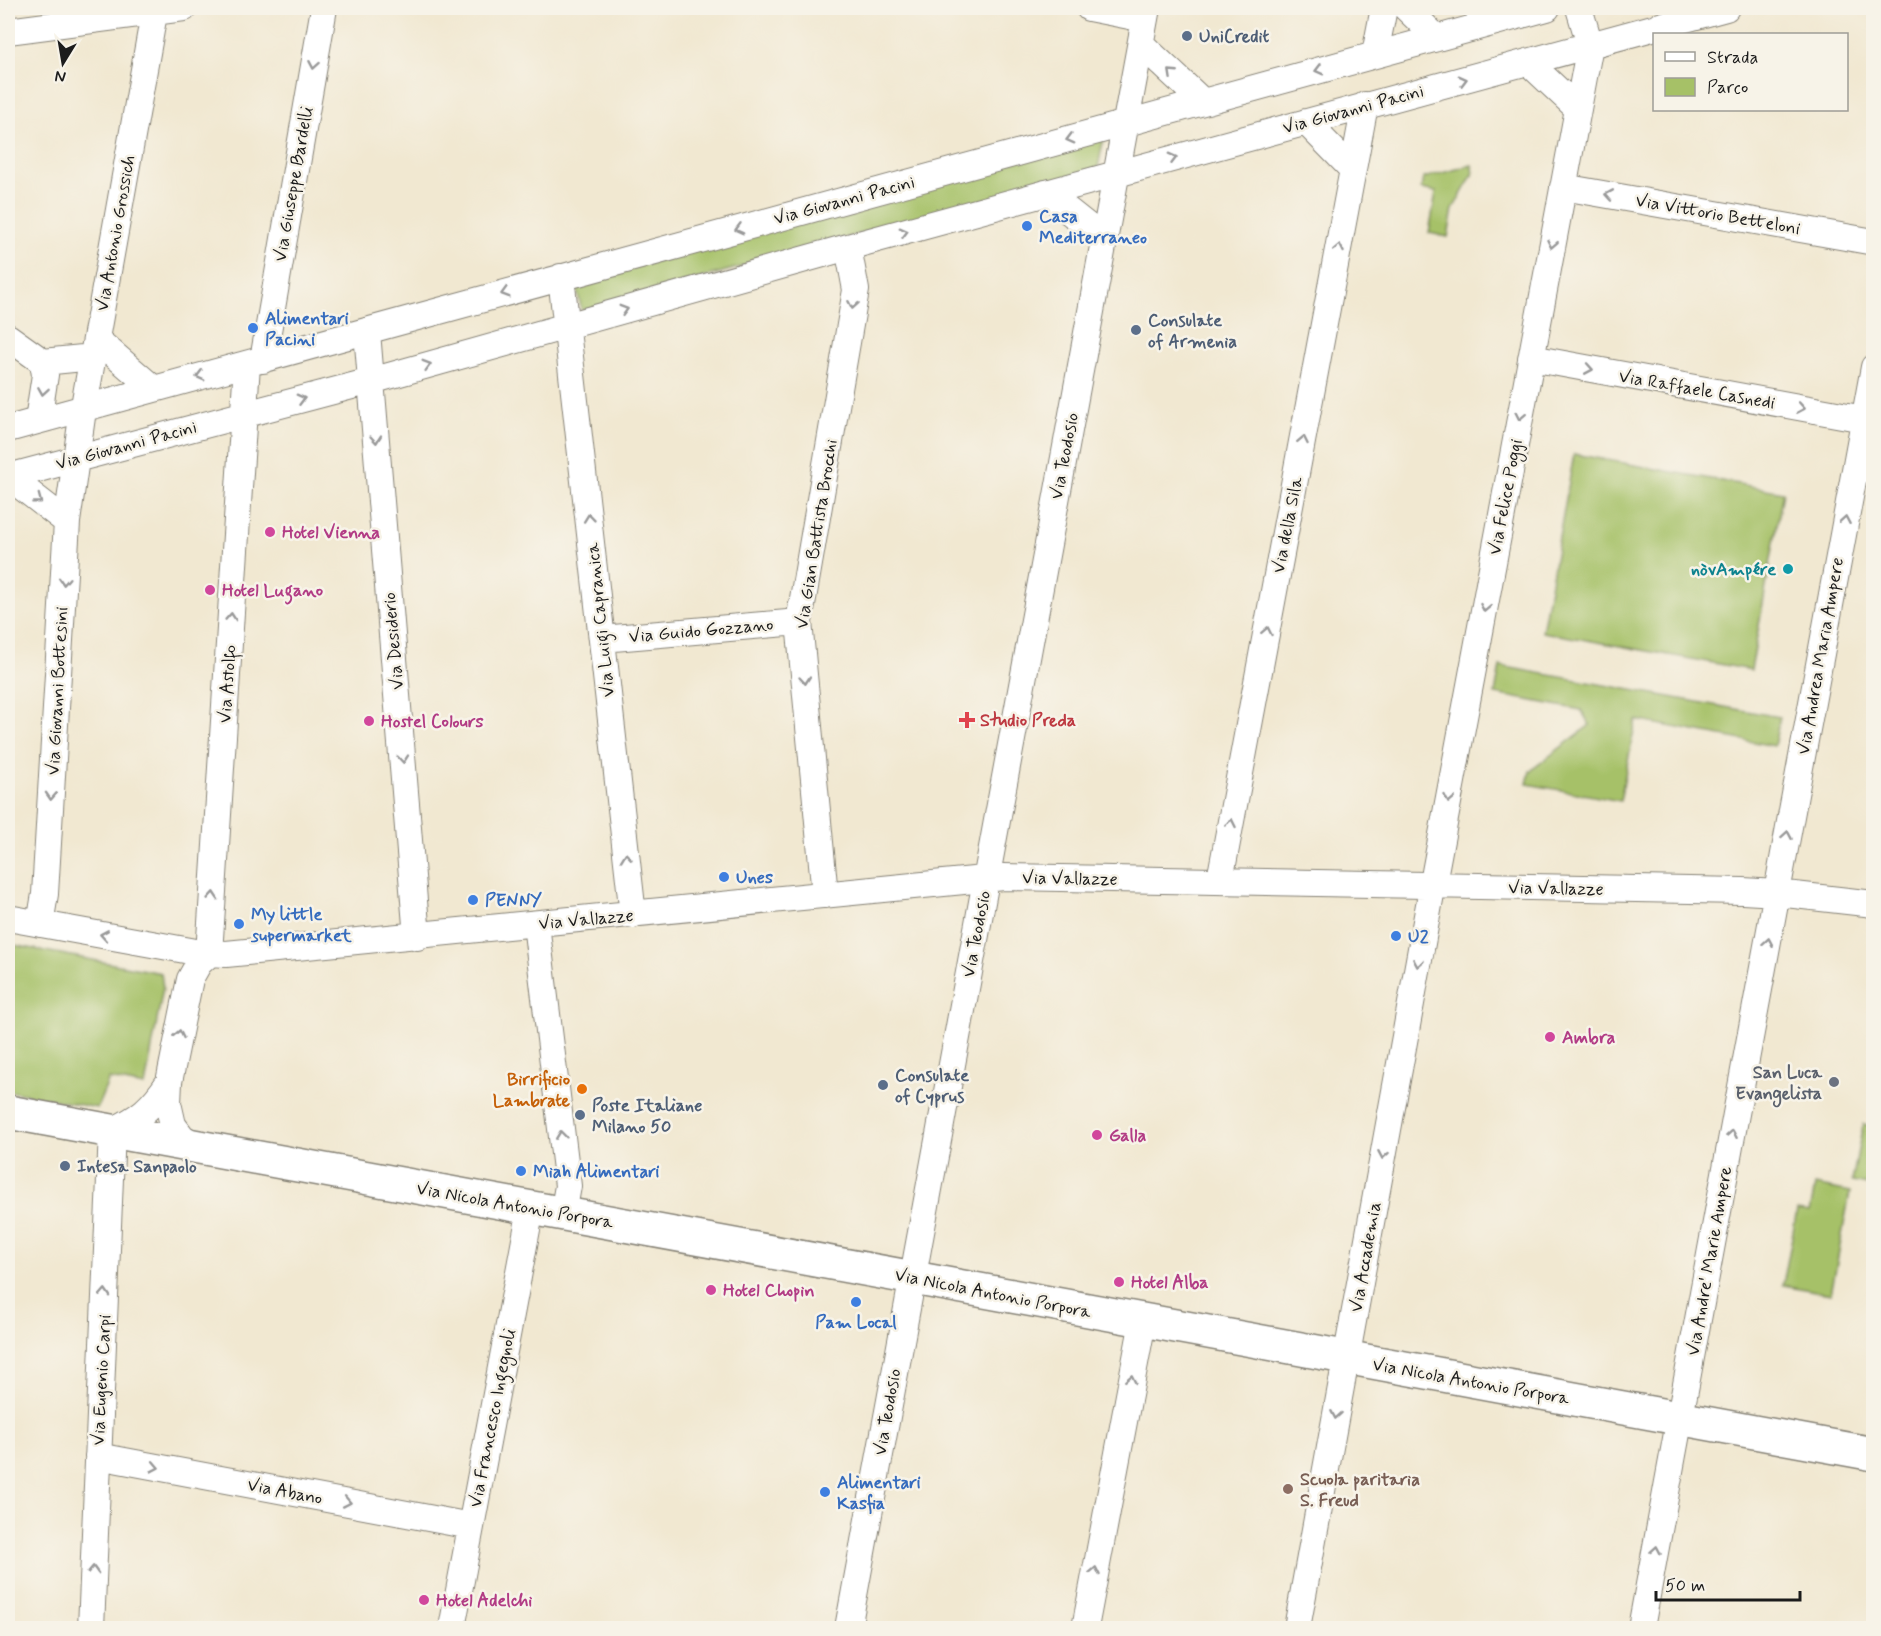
<svg xmlns="http://www.w3.org/2000/svg" width="1881" height="1636" font-family="Mynerve,sans-serif">
<style>
.green{fill:#a6c167;stroke:#616e42;stroke-width:1.5}
.lines{fill:none;stroke-linecap:round;stroke-linejoin:round}
.minor-casing{stroke:#868276;stroke-width:28}
.major-casing{stroke:#868276;stroke-width:36}
.minor{stroke:#fff;stroke-width:26}
.major{stroke:#fff;stroke-width:33}
.oneway{stroke:#999}
.service-dot{fill:#5c6f8a;stroke:#f7f3e8;stroke-width:2}
.shop-dot{fill:#3f7fe0;stroke:#f7f3e8;stroke-width:2}
.hotel-dot{fill:#d1479c;stroke:#f7f3e8;stroke-width:2}
.culture-dot{fill:#0f9aa8;stroke:#f7f3e8;stroke-width:2}
.health-dot{fill:#e0444e;stroke:#f7f3e8;stroke-width:2}
.worship-dot{fill:#6b7280;stroke:#f7f3e8;stroke-width:2}
.food-dot{fill:#e8710a;stroke:#f7f3e8;stroke-width:2}
.education-dot{fill:#8d6e63;stroke:#f7f3e8;stroke-width:2}
.labels{text-anchor:middle;stroke-width:5;stroke-linejoin:round;paint-order:stroke}
.service-label{font-size:18px;font-weight:bold;fill:#4e5e75;stroke:#f7f3e8;text-anchor:start}
.street-label{font-size:18px;fill:#1c1c1c;stroke:#f7f3e8}
.shop-label{font-size:18px;font-weight:bold;fill:#366cbe;stroke:#f7f3e8;text-anchor:start}
.hotel-label{font-size:18px;font-weight:bold;fill:#b23c85;stroke:#f7f3e8;text-anchor:start}
.culture-label{font-size:18px;font-weight:bold;fill:#0d838f;stroke:#f7f3e8;text-anchor:end}
.health-label{font-size:18px;font-weight:bold;fill:#be3a42;stroke:#f7f3e8;text-anchor:start}
.worship-label{font-size:18px;font-weight:bold;fill:#5b616d;stroke:#f7f3e8;text-anchor:end}
.food-label{font-size:18px;font-weight:bold;fill:#c56008;stroke:#f7f3e8;text-anchor:end}
.education-label{font-size:18px;font-weight:bold;fill:#785e54;stroke:#f7f3e8;text-anchor:start}
</style>
<rect width="100%" height="100%" fill="#f7f3e8"/>
<filter id="ink" filterUnits="userSpaceOnUse"><feTurbulence type="fractalNoise" baseFrequency=".0167" numOctaves="2"/><feDisplacementMap in="SourceGraphic" scale="12" xChannelSelector="R" yChannelSelector="G"/><feConvolveMatrix kernelMatrix="1 2 1 2 8 2 1 2 1" color-interpolation-filters="sRGB"/></filter>
<filter id="wash" filterUnits="userSpaceOnUse"><feTurbulence type="fractalNoise" baseFrequency=".008" numOctaves="4" result="noise"/><feDisplacementMap in="SourceGraphic" scale="24" xChannelSelector="R" yChannelSelector="G"/><feGaussianBlur stdDeviation="1.35" result="paint"/><feColorMatrix in="noise" values="0 0 0 0 0 0 0 0 0 0 0 0 0 0 0 0 0 1.4 0 .05"/><feComposite in="paint" operator="in"/></filter>
<g filter="url(#wash)">
<rect width="100%" height="100%" fill="#f1e8d1"/>
<!-- green -->
<path class="green" d="M1104,136L1098,168L582,311L575,283Z
M1472,165L1474,172L1453,209L1448,237L1429,233L1436,192L1421,189L1423,178Z
M1574,454L1783,492L1751,670L1542,632Z
M1500,666L1780,717L1774,746L1636,720L1620,801L1527,784L1530,771L1590,725L1581,710L1495,694Z
M8,944L161,973L163,988L145,1086L109,1079L97,1108L8,1091Z
M1863,1124L1873,1126V1186L1852,1182Z
M1815,1185L1850,1192L1831,1294L1783,1285L1797,1210L1810,1212Z"/>
</g>
<g filter="url(#ink)">
<g class="lines">
<!-- minor casing -->
<g class="minor-casing">
<path id="minor" d="M1089,8L1145,19
M1406,8L1437,38
M8,31L184,8
M1141,44L1203,102
M1375,54L1384,8
M1528,62L1578,109
M1306,122L1353,170
M1563,187L1874,242
M1046,193L1105,240
M561,277L633,915
M367,332L417,937
M8,337L43,362
M96,339L154,389
M1531,358L1864,419
M263,360L324,8
M43,362L93,357
M38,420L45,375L43,362
M8,429L1547,8
M8,477L371,381L848,247L1726,8
M9,477L67,522
M602,639L799,622
M1220,880L1365,105
M825,895L799,622L856,290L848,247
M8,918L196,952L226,954L1004,877L1743,891L1777,893L1874,904
M40,924L45,894L67,522L82,417L155,8
M536,924L568,1186L563,1214
M209,954L247,364
M197,1147L182,1137L173,1125L168,1103L169,1082L190,979L199,963L209,954
M98,1456L471,1526
M91,1628L112,1131C140,1117 151,1109 169,1082
M452,1628L531,1208
M848,1628L1147,8
M1085,1628L1143,1321
M1297,1628L1435,872L1590,45L1579,8
M1641,1628L1874,367"/>
</g>
<!-- major casing -->
<g class="major-casing">
<path id="major" d="M8,1112L1874,1454"/>
</g>
<!-- minor -->
<use href="#minor" class="minor"/>
<!-- major -->
<use href="#major" class="major"/>
</g>
<!-- one-way arrows -->
<defs><path id="oneway-chevron" d="M-2-3.5L2.5 0L-2 3.5" fill="none" stroke-width="1.6" stroke-linecap="round" stroke-linejoin="round" transform="scale(1.5)"/></defs>
<g class="oneway">
<use href="#oneway-chevron" transform="translate(314 65) rotate(100)"/>
<use href="#oneway-chevron" transform="translate(1319 70) rotate(165)"/>
<use href="#oneway-chevron" transform="translate(1172 73) rotate(-137)"/>
<use href="#oneway-chevron" transform="translate(1463 80) rotate(-15)"/>
<use href="#oneway-chevron" transform="translate(1070 139) rotate(165)"/>
<use href="#oneway-chevron" transform="translate(1173 158) rotate(-15)"/>
<use href="#oneway-chevron" transform="translate(1609 195) rotate(-170)"/>
<use href="#oneway-chevron" transform="translate(739 229) rotate(165)"/>
<use href="#oneway-chevron" transform="translate(904 232) rotate(-15)"/>
<use href="#oneway-chevron" transform="translate(1552 244) rotate(101)"/>
<use href="#oneway-chevron" transform="translate(1339 248) rotate(-79)"/>
<use href="#oneway-chevron" transform="translate(505 293) rotate(164)"/>
<use href="#oneway-chevron" transform="translate(853 305) rotate(100)"/>
<use href="#oneway-chevron" transform="translate(624 310) rotate(-16)"/>
<use href="#oneway-chevron" transform="translate(427 365) rotate(-16)"/>
<use href="#oneway-chevron" transform="translate(1589 369) rotate(10)"/>
<use href="#oneway-chevron" transform="translate(200 376) rotate(165)"/>
<use href="#oneway-chevron" transform="translate(43 391) rotate(99)"/>
<use href="#oneway-chevron" transform="translate(301 399) rotate(-15)"/>
<use href="#oneway-chevron" transform="translate(1801 408) rotate(10)"/>
<use href="#oneway-chevron" transform="translate(1520 416) rotate(101)"/>
<use href="#oneway-chevron" transform="translate(376 439) rotate(85)"/>
<use href="#oneway-chevron" transform="translate(1303 440) rotate(-79)"/>
<use href="#oneway-chevron" transform="translate(38 500) rotate(37)"/>
<use href="#oneway-chevron" transform="translate(589 518) rotate(-96)"/>
<use href="#oneway-chevron" transform="translate(1845 520) rotate(-80)"/>
<use href="#oneway-chevron" transform="translate(64 581) rotate(93)"/>
<use href="#oneway-chevron" transform="translate(1485 608) rotate(101)"/>
<use href="#oneway-chevron" transform="translate(231 617) rotate(-86)"/>
<use href="#oneway-chevron" transform="translate(1267 631) rotate(-79)"/>
<use href="#oneway-chevron" transform="translate(805 680) rotate(85)"/>
<use href="#oneway-chevron" transform="translate(403 759) rotate(85)"/>
<use href="#oneway-chevron" transform="translate(51 796) rotate(93)"/>
<use href="#oneway-chevron" transform="translate(1449 799) rotate(101)"/>
<use href="#oneway-chevron" transform="translate(1231 823) rotate(-79)"/>
<use href="#oneway-chevron" transform="translate(1787 835) rotate(-80)"/>
<use href="#oneway-chevron" transform="translate(626 857) rotate(-96)"/>
<use href="#oneway-chevron" transform="translate(213 896) rotate(-86)"/>
<use href="#oneway-chevron" transform="translate(104 935) rotate(-170)"/>
<use href="#oneway-chevron" transform="translate(1768 942) rotate(-80)"/>
<use href="#oneway-chevron" transform="translate(1418 963) rotate(100)"/>
<use href="#oneway-chevron" transform="translate(179 1034) rotate(-79)"/>
<use href="#oneway-chevron" transform="translate(1732 1134) rotate(-80)"/>
<use href="#oneway-chevron" transform="translate(561 1135) rotate(-97)"/>
<use href="#oneway-chevron" transform="translate(1383 1155) rotate(100)"/>
<use href="#oneway-chevron" transform="translate(105 1293) rotate(-87)"/>
<use href="#oneway-chevron" transform="translate(1131 1379) rotate(-79)"/>
<use href="#oneway-chevron" transform="translate(1336 1415) rotate(100)"/>
<use href="#oneway-chevron" transform="translate(155 1467) rotate(11)"/>
<use href="#oneway-chevron" transform="translate(347 1502) rotate(11)"/>
<use href="#oneway-chevron" transform="translate(1656 1550) rotate(-80)"/>
<use href="#oneway-chevron" transform="translate(93 1570) rotate(-88)"/>
<use href="#oneway-chevron" transform="translate(1095 1571) rotate(-79)"/>
</g>
</g>
<!-- markers -->
<g class="service-dot">
<circle cx="1187" cy="36" r="6"/>
<circle cx="1136" cy="330" r="6"/>
<circle cx="883" cy="1085" r="6"/>
<circle cx="580" cy="1115" r="6"/>
<circle cx="65" cy="1166" r="6"/>
</g>
<g class="shop-dot">
<circle cx="1027" cy="226" r="6"/>
<circle cx="253" cy="328" r="6"/>
<circle cx="724" cy="877" r="6"/>
<circle cx="473" cy="900" r="6"/>
<circle cx="239" cy="924" r="6"/>
<circle cx="1396" cy="936" r="6"/>
<circle cx="521" cy="1171" r="6"/>
<circle cx="856" cy="1302" r="6"/>
<circle cx="825" cy="1492" r="6"/>
</g>
<g class="hotel-dot">
<circle cx="270" cy="532" r="6"/>
<circle cx="210" cy="590" r="6"/>
<circle cx="369" cy="721" r="6"/>
<circle cx="1550" cy="1037" r="6"/>
<circle cx="1097" cy="1135" r="6"/>
<circle cx="1119" cy="1282" r="6"/>
<circle cx="711" cy="1290" r="6"/>
<circle cx="424" cy="1600" r="6"/>
</g>
<circle class="culture-dot" cx="1788" cy="569" r="6"/>
<path class="health-dot" d="M964 711h6v6h6v6h-6v6h-6v-6h-6v-6h6z"/>
<circle class="worship-dot" cx="1834" cy="1082" r="6"/>
<circle class="food-dot" cx="582" cy="1089" r="6"/>
<circle class="education-dot" cx="1288" cy="1489" r="6"/>
<g class="labels">
<!-- service labels -->
<g class="service-label">
<text x="1199" y="42">UniCredit</text>
<text x="1148" y="326">Consulate<tspan x="1148" dy="21">of Armenia</tspan></text>
<text x="895" y="1081">Consulate<tspan x="895" dy="21">of Cyprus</tspan></text>
<text x="592" y="1111">Poste Italiane<tspan x="592" dy="21">Milano 50</tspan></text>
<text x="77" y="1172">Intesa Sanpaolo</text>
</g>
<!-- street labels -->
<g class="street-label">
<text transform="translate(1353 109) rotate(-15)" y="6">Via Giovanni Pacini</text>
<text transform="translate(293 184) rotate(-80)" y="6">Via Giuseppe Bardelli</text>
<text transform="translate(844 200) rotate(-15)" y="6">Via Giovanni Pacini</text>
<text transform="translate(1718 214) rotate(10)" y="6">Via Vittorio Betteloni</text>
<text transform="translate(115 233) rotate(-80)" y="6">Via Antonio Grossich</text>
<text transform="translate(1697 389) rotate(10)" y="6">Via Raffaele Casnedi</text>
<text transform="translate(126 445) rotate(-15)" y="6">Via Giovanni Pacini</text>
<text transform="translate(1064 456) rotate(-79)" y="6">Via Teodosio</text>
<text transform="translate(1505 497) rotate(-79)" y="6">Via Felice Poggi</text>
<text transform="translate(1287 525) rotate(-79)" y="6">Via della Sila</text>
<text transform="translate(816 534) rotate(-81)" y="6">Via Gian Battista Brocchi</text>
<text transform="translate(600 620) rotate(-96)" y="6">Via Luigi Capranica</text>
<text transform="translate(701 630) rotate(-5)" y="6">Via Guido Gozzano</text>
<text transform="translate(393 641) rotate(-95)" y="6">Via Desiderio</text>
<text transform="translate(1820 656) rotate(-80)" y="6">Via Andrea Maria Ampere</text>
<text transform="translate(227 684) rotate(-86)" y="6">Via Astolfo</text>
<text transform="translate(57 691) rotate(-87)" y="6">Via Giovanni Bottesini</text>
<text transform="translate(1070 878) rotate(1)" y="6">Via Vallazze</text>
<text transform="translate(1556 888) rotate(1)" y="6">Via Vallazze</text>
<text transform="translate(586 919) rotate(-5)" y="6">Via Vallazze</text>
<text transform="translate(976 934) rotate(-79)" y="6">Via Teodosio</text>
<text transform="translate(515 1205) rotate(10)" y="6">Via Nicola Antonio Porpora</text>
<text transform="translate(1365 1257) rotate(-80)" y="6">Via Accademia</text>
<text transform="translate(1709 1261) rotate(-80)" y="6">Via Andre' Marie Ampere</text>
<text transform="translate(993 1293) rotate(11)" y="6">Via Nicola Antonio Porpora</text>
<text transform="translate(101 1380) rotate(-87)" y="6">Via Eugenio Carpi</text>
<text transform="translate(1471 1381) rotate(10)" y="6">Via Nicola Antonio Porpora</text>
<text transform="translate(887 1412) rotate(-80)" y="6">Via Teodosio</text>
<text transform="translate(492 1418) rotate(-79)" y="6">Via Francesco Ingegnoli</text>
<text transform="translate(285 1491) rotate(11)" y="6">Via Abano</text>
</g>
<!-- shop labels -->
<g class="shop-label">
<text x="1039" y="222">Casa<tspan x="1039" dy="21">Mediterraneo</tspan></text>
<text x="265" y="324">Alimentari<tspan x="265" dy="21">Pacini</tspan></text>
<text x="736" y="883">Unes</text>
<text x="485" y="906">PENNY</text>
<text x="251" y="920">My little<tspan x="251" dy="21">supermarket</tspan></text>
<text x="1408" y="942">U2</text>
<text x="533" y="1177">Miah Alimentari</text>
<text x="856" y="1328" text-anchor="middle">Pam Local</text>
<text x="837" y="1488">Alimentari<tspan x="837" dy="21">Kasfia</tspan></text>
</g>
<!-- hotel labels -->
<g class="hotel-label">
<text x="282" y="538">Hotel Vienna</text>
<text x="222" y="596">Hotel Lugano</text>
<text x="381" y="727">Hostel Colours</text>
<text x="1562" y="1043">Ambra</text>
<text x="1109" y="1141">Galla</text>
<text x="1131" y="1288">Hotel Alba</text>
<text x="723" y="1296">Hotel Chopin</text>
<text x="436" y="1606">Hotel Adelchi</text>
</g>
<!-- culture labels -->
<g class="culture-label">
<text x="1776" y="575">nòvAmpére</text>
</g>
<!-- health labels -->
<g class="health-label">
<text x="980" y="726">Studio Preda</text>
</g>
<!-- worship labels -->
<g class="worship-label">
<text x="1822" y="1078">San Luca<tspan x="1822" dy="21">Evangelista</tspan></text>
</g>
<!-- food labels -->
<g class="food-label">
<text x="570" y="1085">Birrificio<tspan x="570" dy="21">Lambrate</tspan></text>
</g>
<!-- education labels -->
<g class="education-label">
<text x="1300" y="1485">Scuola paritaria<tspan x="1300" dy="21">S. Freud</tspan></text>
</g>
</g>
<!-- margin -->
<rect width="1881" height="1636" fill="none" stroke="#f7f3e8" stroke-width="30"/>
<!-- legend -->
<rect x="1653" y="33" width="195" height="78" fill="#f7f3e8" stroke="#9f9d96" stroke-width="1.5"/>
<rect x="1665" y="52" width="30" height="9" fill="#ffffff" stroke="#9f9d96" stroke-width="1.5"/>
<text x="1707" y="63" font-size="18" fill="#1c1c1c">Strada</text>
<rect x="1665" y="78" width="30" height="18" fill="#a6c167" stroke="#9f9d96" stroke-width="1.5"/>
<text x="1707" y="93" font-size="18" fill="#1c1c1c">Parco</text>
<!-- north arrow -->
<g transform="translate(63 63) rotate(191)" stroke="#f7f3e8" stroke-width="4.5" paint-order="stroke">
<path d="M0-4.5L10 22L0 15L-10 22Z" fill="#1c1c1c"/>
<text y="-9" font-size="16" font-weight="bold" text-anchor="middle" fill="#1c1c1c">N</text>
</g>
<!-- scale -->
<path d="M1656 1591v9h144v-9" fill="none" stroke="#1c1c1c" stroke-width="3"/>
<text x="1665" y="1591" font-size="18" fill="#1c1c1c" stroke="#f7f3e8" stroke-width="4.5" paint-order="stroke">50 m</text>
</svg>
